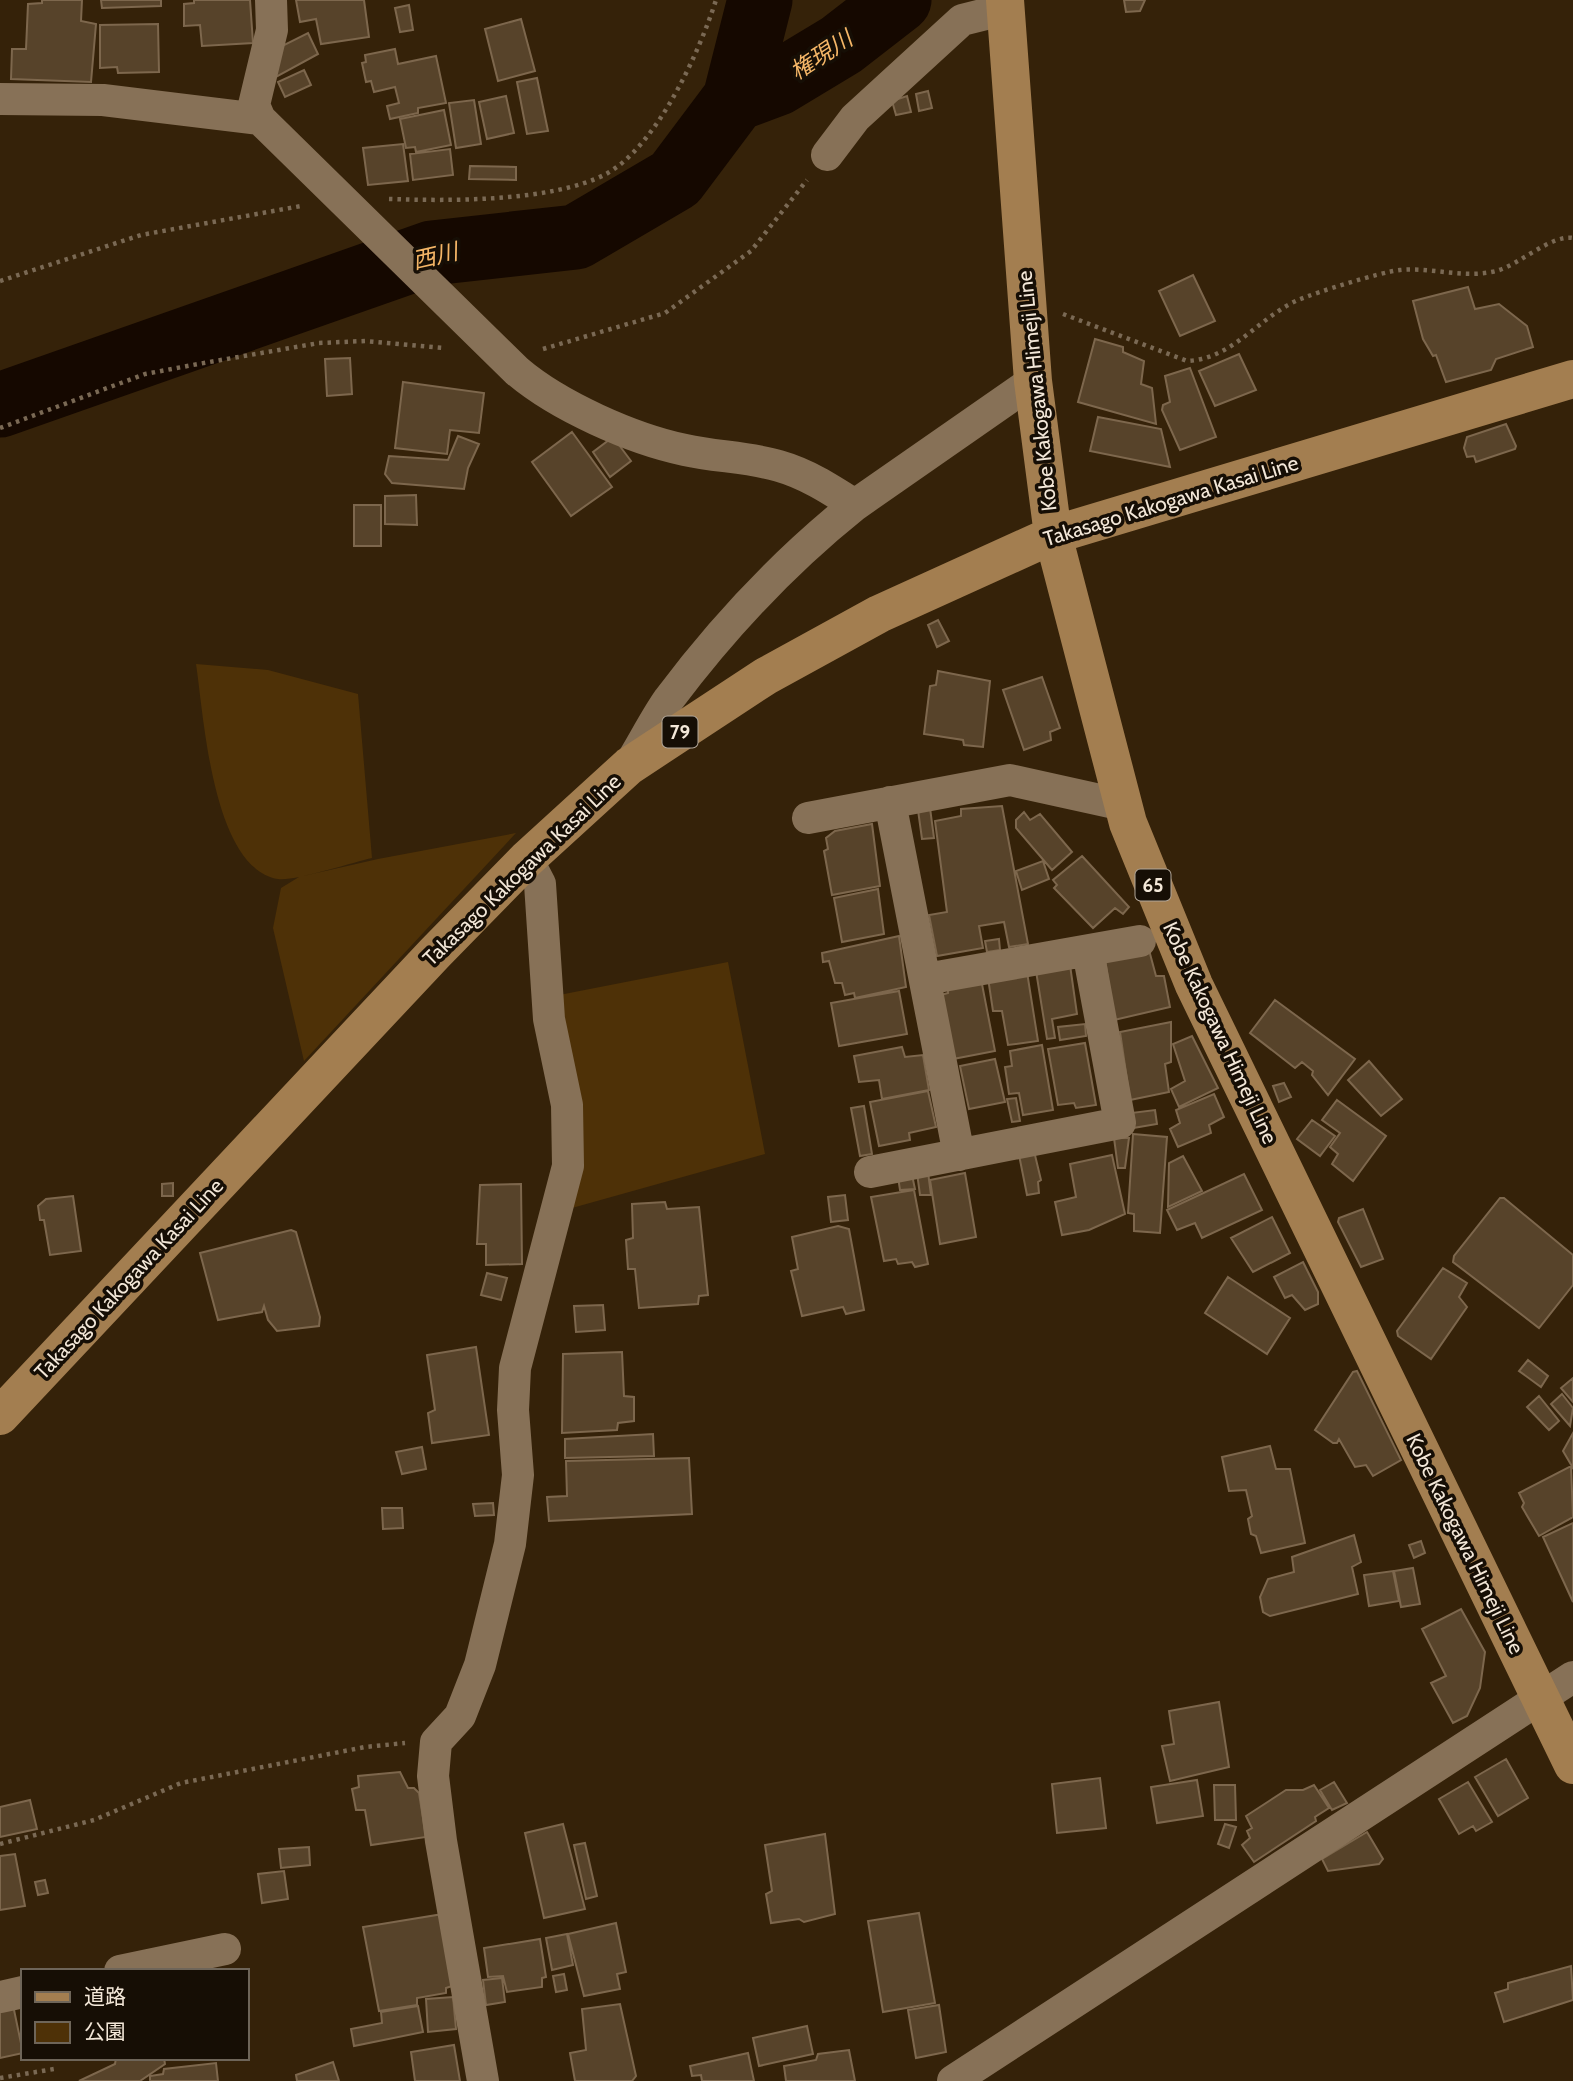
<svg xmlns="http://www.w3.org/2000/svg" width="1573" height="2081" font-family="Cabin,'Noto Sans JP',sans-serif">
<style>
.green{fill:#4e3107}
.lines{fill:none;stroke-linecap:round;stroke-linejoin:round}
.river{stroke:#150800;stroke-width:65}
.building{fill:#57432a;stroke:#7d674d;stroke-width:2}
.path{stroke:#7a6954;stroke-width:4.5;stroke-dasharray:3.5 5;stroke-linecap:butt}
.minor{stroke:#877157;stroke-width:32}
.primary{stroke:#a37e50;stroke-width:38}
.labels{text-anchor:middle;stroke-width:7;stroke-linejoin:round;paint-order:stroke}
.shield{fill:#160e05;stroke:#b1a699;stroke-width:2}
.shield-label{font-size:19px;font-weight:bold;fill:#f3e7d8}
.street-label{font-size:21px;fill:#f3e7d8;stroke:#160e05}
.water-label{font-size:23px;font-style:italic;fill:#f5b667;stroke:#160e05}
</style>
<rect width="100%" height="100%" fill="#352209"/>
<!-- green -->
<path class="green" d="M196,664L268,670L358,694L372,858C354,862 292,882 278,879C212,868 204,716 196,664Z
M516,833L304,1061L273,928L281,888L299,877L378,859Z
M728,962L765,1154L572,1208L554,996Z"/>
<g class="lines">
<!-- river -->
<path class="river" d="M735,99L778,83L841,45L899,0
M0,405L432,253L576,237L675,179L735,99L760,0"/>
</g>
<!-- building -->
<path class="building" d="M42,0H82L81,21L96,24L91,82L11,79L12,49H26L28,4L42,3Z
M101,0H161V6L102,8Z
M194,0H250L253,43L202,46L200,25L184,26V4L194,3Z
M296,0H364L369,37L321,44L316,19L300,22Z
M1124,0H1145L1140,11L1126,12Z
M409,5L413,30L400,32L395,8Z
M521,19L535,71L498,81L485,29Z
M158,24L159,72L118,73L117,67L100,68V25Z
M308,33L318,54L276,77L274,50Z
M395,49L398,64L436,56L446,103L418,108V113L390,119L387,106L399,103L395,87L374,92L371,81L366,82L362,63L366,62L365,55Z
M304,70L311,85L285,97L278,82Z
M537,78L548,131L527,134L517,82Z
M928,91L932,108L919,111L916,94Z
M506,96L514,133L487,139L479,102Z
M907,96L911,112L896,115L892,101Z
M474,100L481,144L456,148L449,103Z
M444,110L451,145L416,152L415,147L406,148L400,119Z
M403,144L408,181L368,185L363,148Z
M450,149L453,175L413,180L410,154Z
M470,166L516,167V180L469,179Z
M1193,275L1215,321L1180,336L1159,291Z
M1468,287L1475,309L1499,304L1527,326L1533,347L1496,359L1491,370L1446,382L1436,355L1433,356L1423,339L1413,301Z
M1095,339L1123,347V352L1144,361L1141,384L1152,388L1156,424L1078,402Z
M1239,354L1256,390L1215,406L1199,371Z
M350,358L352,394L327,396L325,359Z
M1190,368L1216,437L1180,450L1162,410L1163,405L1170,402L1165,376Z
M403,382L484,393L479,433L450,430L447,454L395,448Z
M1098,417L1161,429L1170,467L1090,451Z
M1506,424L1516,446L1515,449L1476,462L1474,456L1467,457L1464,448L1467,437Z
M572,432L612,487L571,516L532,462Z
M458,436L479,444L468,468L464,489L392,483L385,474L389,456L448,460Z
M613,437L631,461L610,477L593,452Z
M416,495L417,525L385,524V496Z
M354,505H381V546H354Z
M938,620L949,641L937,647L928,625Z
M938,671L990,681L983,747L964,745L963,740L924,734L930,686L936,685Z
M1042,677L1060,728L1050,732L1051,740L1024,750L1003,690Z
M1002,806L1028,944L1009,947L1004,922L979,926L983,948L937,956L929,915L947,912L935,821L961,816V809Z
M930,808L934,838L922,839L918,810Z
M1024,812L1030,820L1040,814L1072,852L1052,870L1016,828V820Z
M872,824L880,886L832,895L824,851L828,849L826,838L835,831Z
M1082,856L1129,907L1123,914L1115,908L1093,928L1054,888L1057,885L1053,880Z
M1043,861L1049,879L1022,890L1016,871Z
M878,889L884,934L842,942L834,898Z
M899,936L906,987L855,998L854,993L845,995L842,983H835L829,961L823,962L822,953Z
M999,939L1000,950L987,952L985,941Z
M1149,950L1156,976H1164L1170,1007L1114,1020L1105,959Z
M1070,965L1077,1014L1052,1019L1055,1038L1047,1039L1036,971Z
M1027,972L1038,1041L1008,1045L1002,1011H993L988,978Z
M981,979L995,1051L953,1059L941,995L948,993V985Z
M899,991L907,1034L839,1046L831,1003Z
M1275,1000L1355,1059L1328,1095L1312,1075L1313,1071L1302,1062L1295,1068L1250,1033Z
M1171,1022V1062L1165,1064L1169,1092L1130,1100L1120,1032Z
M1085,1024L1086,1036L1060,1040L1058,1027Z
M1192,1036L1218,1088L1179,1107L1171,1089L1185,1081L1173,1044Z
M1085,1043L1096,1105L1076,1108L1074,1103L1058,1105L1048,1049Z
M1042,1045L1053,1110L1023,1115L1019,1093L1009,1094L1005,1067L1012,1066L1010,1051Z
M902,1047L905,1057L923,1055L929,1090L882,1099L879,1080L859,1082L854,1056Z
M995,1059L1005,1102L969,1109L960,1066Z
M1369,1061L1402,1099L1381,1116L1348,1080Z
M1284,1083L1291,1097L1279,1102L1273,1086Z
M928,1091L936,1127L909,1133L910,1140L879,1146L870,1102Z
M1214,1094L1224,1117L1209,1125L1211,1133L1178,1147L1170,1129L1180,1123L1176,1110Z
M1016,1098L1020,1121L1012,1122L1007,1099Z
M1337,1100L1386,1136L1353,1181L1332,1164L1338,1154L1330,1147L1340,1133L1322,1120Z
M864,1106L872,1154L860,1156L851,1108Z
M1155,1110L1157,1124L1133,1128L1131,1113Z
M1312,1120L1335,1136L1320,1156L1297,1139Z
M1133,1134L1167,1137L1160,1233L1134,1231V1214L1128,1213Z
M1114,1138H1129L1125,1168H1118Z
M1034,1151L1041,1180L1038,1182L1039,1193L1027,1195L1019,1155Z
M1112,1155L1125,1214L1089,1230L1062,1235L1055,1202L1076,1197L1070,1164Z
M1183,1156L1202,1191L1168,1207L1169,1163Z
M928,1172L931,1195H920L917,1173Z
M965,1173L976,1237L940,1244L930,1180Z
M1244,1174L1262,1210L1202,1238L1195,1223L1177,1230L1167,1210Z
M912,1175L915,1189L900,1190L898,1177Z
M173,1183V1196H162V1184Z
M521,1184L522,1264L486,1265V1244H477L480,1185Z
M914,1190L928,1264L915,1267L912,1262L898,1264L896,1259L884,1261L871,1197Z
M845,1195L848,1220L831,1222L828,1197Z
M73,1196L81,1251L50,1255L44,1220H40L38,1206L46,1199Z
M1500,1198H1504L1573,1255V1285L1539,1328L1453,1262L1454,1256Z
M665,1202L667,1209L699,1207L708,1295L699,1296L698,1304L639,1308L635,1269H628L626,1240L633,1238L632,1204Z
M1363,1209L1383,1259L1361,1267L1338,1222L1339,1218Z
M1272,1217L1290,1253L1253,1272L1231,1238Z
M838,1226L849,1229L864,1310L846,1314L843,1307L802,1316L791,1271L798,1269L792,1237Z
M291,1230L296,1232L320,1317L319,1326L277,1331L268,1320L264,1306L262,1312L218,1320L200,1253Z
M1303,1262L1318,1292V1304L1305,1310L1292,1295L1285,1298L1274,1277Z
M1443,1268L1467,1283L1459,1297L1467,1307L1431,1359L1398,1336L1397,1331Z
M487,1273L507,1278L501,1300L481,1295Z
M1228,1277L1290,1318L1267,1354L1205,1313Z
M603,1305L605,1330L576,1332L574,1306Z
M476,1347L489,1435L432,1443L428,1413L435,1410L427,1355Z
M622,1352L624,1396L634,1397V1421L618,1423L617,1430L562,1433L563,1354Z
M1528,1360L1548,1376L1541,1387L1519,1371Z
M1357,1371L1401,1460L1373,1476L1366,1465L1355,1467L1339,1439L1337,1443H1333L1315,1430L1353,1372Z
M1573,1378V1402L1561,1388Z
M1562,1394L1573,1408L1570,1426L1551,1404Z
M1539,1396L1559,1421L1549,1430L1527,1407Z
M1573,1433V1468L1563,1451Z
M653,1434L654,1456L565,1458V1439Z
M1270,1446L1276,1469H1290L1305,1543L1261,1553L1256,1536L1251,1534L1248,1519L1252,1516L1246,1490L1229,1491L1222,1457Z
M422,1447L426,1469L402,1474L396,1452Z
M689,1458L692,1514L549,1521L547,1497L567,1496L566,1461Z
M1571,1466L1573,1517L1539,1536L1522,1507L1524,1503L1519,1493Z
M493,1503L494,1515L475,1516L473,1504Z
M382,1508H402L403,1528L383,1529Z
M1573,1523V1602L1543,1537Z
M1354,1535L1361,1562L1352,1567L1358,1594L1270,1616L1263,1612L1260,1597L1268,1579L1294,1572L1292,1557Z
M1421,1541L1425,1553L1414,1558L1409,1545Z
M1413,1568L1420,1604L1401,1607L1394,1571Z
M1393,1571L1399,1601L1369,1606L1364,1575Z
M1461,1609L1485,1652L1480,1688L1467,1716L1453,1723L1431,1683L1446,1676L1422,1629Z
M1219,1702L1229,1767L1170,1781L1162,1746L1174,1744L1169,1711Z
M1506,1759L1528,1798L1498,1816L1475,1777Z
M400,1772L408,1788H414L419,1793L426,1837L371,1845L365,1810H356L352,1789L359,1787L358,1776Z
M1100,1778L1106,1828L1057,1833L1052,1784Z
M1197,1780L1203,1816L1157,1823L1151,1787Z
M1334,1782L1347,1803L1332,1810L1320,1790Z
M1468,1782L1492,1822L1476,1831L1473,1826L1459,1834L1439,1799Z
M1214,1785H1235L1236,1820H1215Z
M1314,1785L1329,1808L1315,1817L1316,1821L1254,1862L1242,1845L1250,1838L1247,1831L1252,1828L1246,1816L1286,1790H1303Z
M30,1800L37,1829L0,1837V1807Z
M563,1824L585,1909L544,1918L525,1833Z
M1225,1824L1236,1827L1229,1848L1218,1844Z
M1367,1832L1383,1859L1379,1864L1328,1871L1322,1859Z
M825,1834L835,1914L804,1922L799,1919L771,1923L766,1894L772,1891L765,1845Z
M585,1843L597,1896L586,1899L574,1845Z
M309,1847L310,1865L281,1868L279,1849Z
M15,1854L25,1906L0,1910V1856Z
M284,1871L288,1899L262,1903L258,1874Z
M45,1880L48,1893L38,1895L35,1882Z
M919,1913L935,2003L883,2012L868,1921Z
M443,1914L455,1985L446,1988V1993L417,1998V2005L379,2011L363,1927Z
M616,1923L626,1972L617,1974L620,1989L584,1996L568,1934Z
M567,1934L573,1965L552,1970L546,1938Z
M540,1939L546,1977L542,1978V1987L507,1992L503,1976L488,1977L484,1948Z
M1571,1966L1573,2000L1504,2022L1495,1993L1508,1989V1983Z
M564,1974L567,1990L556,1992L553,1976Z
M502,1978L505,2002L486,2005L483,1980Z
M453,1997L456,2029L428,2032L426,1999Z
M620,2004L636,2076L632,2081H575L570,2053L586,2050L582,2009Z
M13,2005L23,2053L0,2058V2008Z
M939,2005L946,2052L916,2058L908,2010Z
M418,2006L423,2032L354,2046L351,2029L382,2023L381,2012Z
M807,2026L813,2054L759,2066L753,2038Z
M454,2045L460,2081H415L411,2052Z
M849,2050L855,2081H786L784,2066L816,2060L818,2054Z
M748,2053L754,2081H702L701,2075L692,2076L690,2066Z
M116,2058H164L165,2064L140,2081H79L115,2064Z
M333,2062L339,2081H297L296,2075Z
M216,2063L218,2081H150V2076L163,2074L164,2069Z"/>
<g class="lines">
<!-- path -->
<path class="path" d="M389,199C450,201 552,202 606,174C657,146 699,53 716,0
M0,281L141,235L301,206
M1063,314L1187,361C1233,359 1259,317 1298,300C1317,292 1381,272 1400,270C1432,267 1464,279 1496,271C1519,265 1552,234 1573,238
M543,349L665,313L751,251L807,180
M0,428L145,374L198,364L319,343L365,341L444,348
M0,1844L94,1820L181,1783L365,1747L405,1743
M0,2078L54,2069"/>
<!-- minor -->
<path class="minor" d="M271,0L272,30L254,105L260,119L517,371C558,406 632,439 685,450C716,457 749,457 779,466C807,474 830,489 855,505L1033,381
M0,99L103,100L260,119
M827,155L855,118L962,20L1006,9
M630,764C643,743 655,719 669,699C723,627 785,561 855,505
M890,802L959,1155
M808,818L1010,780L1123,805
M926,979L1140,941
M870,1172L1120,1123L1088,951
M120,1971L225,1949
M0,1997L23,1992
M483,2081L441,1841L433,1776L436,1742L460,1716L480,1665L510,1544L518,1475L513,1410L515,1368L568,1166L567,1105L549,1019L540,884L527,859
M953,2081L1573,1677"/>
<!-- primary -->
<path class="primary" d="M1005,0L1033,381L1053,535L1128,823L1194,985L1573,1765
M0,1416L435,953L527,859L629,766L766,676L879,614L1053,535L1573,379"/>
</g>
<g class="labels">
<!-- shield labels -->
<g class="shield">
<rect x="662.5" y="716.5" width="35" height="31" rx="5"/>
<rect x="1135.5" y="869.5" width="35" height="31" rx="5"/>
</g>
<g class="shield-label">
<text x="680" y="739">79</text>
<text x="1153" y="892">65</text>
</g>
<!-- street labels -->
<g class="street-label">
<text transform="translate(1037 391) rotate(-96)" y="7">Kobe Kakogawa Himeji Line</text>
<text transform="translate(1171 501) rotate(-17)" y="7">Takasago Kakogawa Kasai Line</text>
<text transform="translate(522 870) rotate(-44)" y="7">Takasago Kakogawa Kasai Line</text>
<text transform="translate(1220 1033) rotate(65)" y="7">Kobe Kakogawa Himeji Line</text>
<text transform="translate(129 1279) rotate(-47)" y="7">Takasago Kakogawa Kasai Line</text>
<text transform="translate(1465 1544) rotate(64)" y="7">Kobe Kakogawa Himeji Line</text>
</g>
<!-- water labels -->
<g class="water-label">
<text transform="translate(821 55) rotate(-33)" y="8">権現川</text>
<text transform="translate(435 256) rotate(-13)" y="8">西川</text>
</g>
</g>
<!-- legend -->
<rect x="21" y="1969" width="228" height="91" fill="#160e05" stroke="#6e6559" stroke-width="2"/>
<rect x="35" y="1992" width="35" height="10" fill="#a37e50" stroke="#6e6559" stroke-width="2"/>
<text x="84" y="2004" font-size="21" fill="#f3e7d8">道路</text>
<rect x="35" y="2022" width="35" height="21" fill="#4e3107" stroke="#6e6559" stroke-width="2"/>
<text x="84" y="2039" font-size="21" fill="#f3e7d8">公園</text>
</svg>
